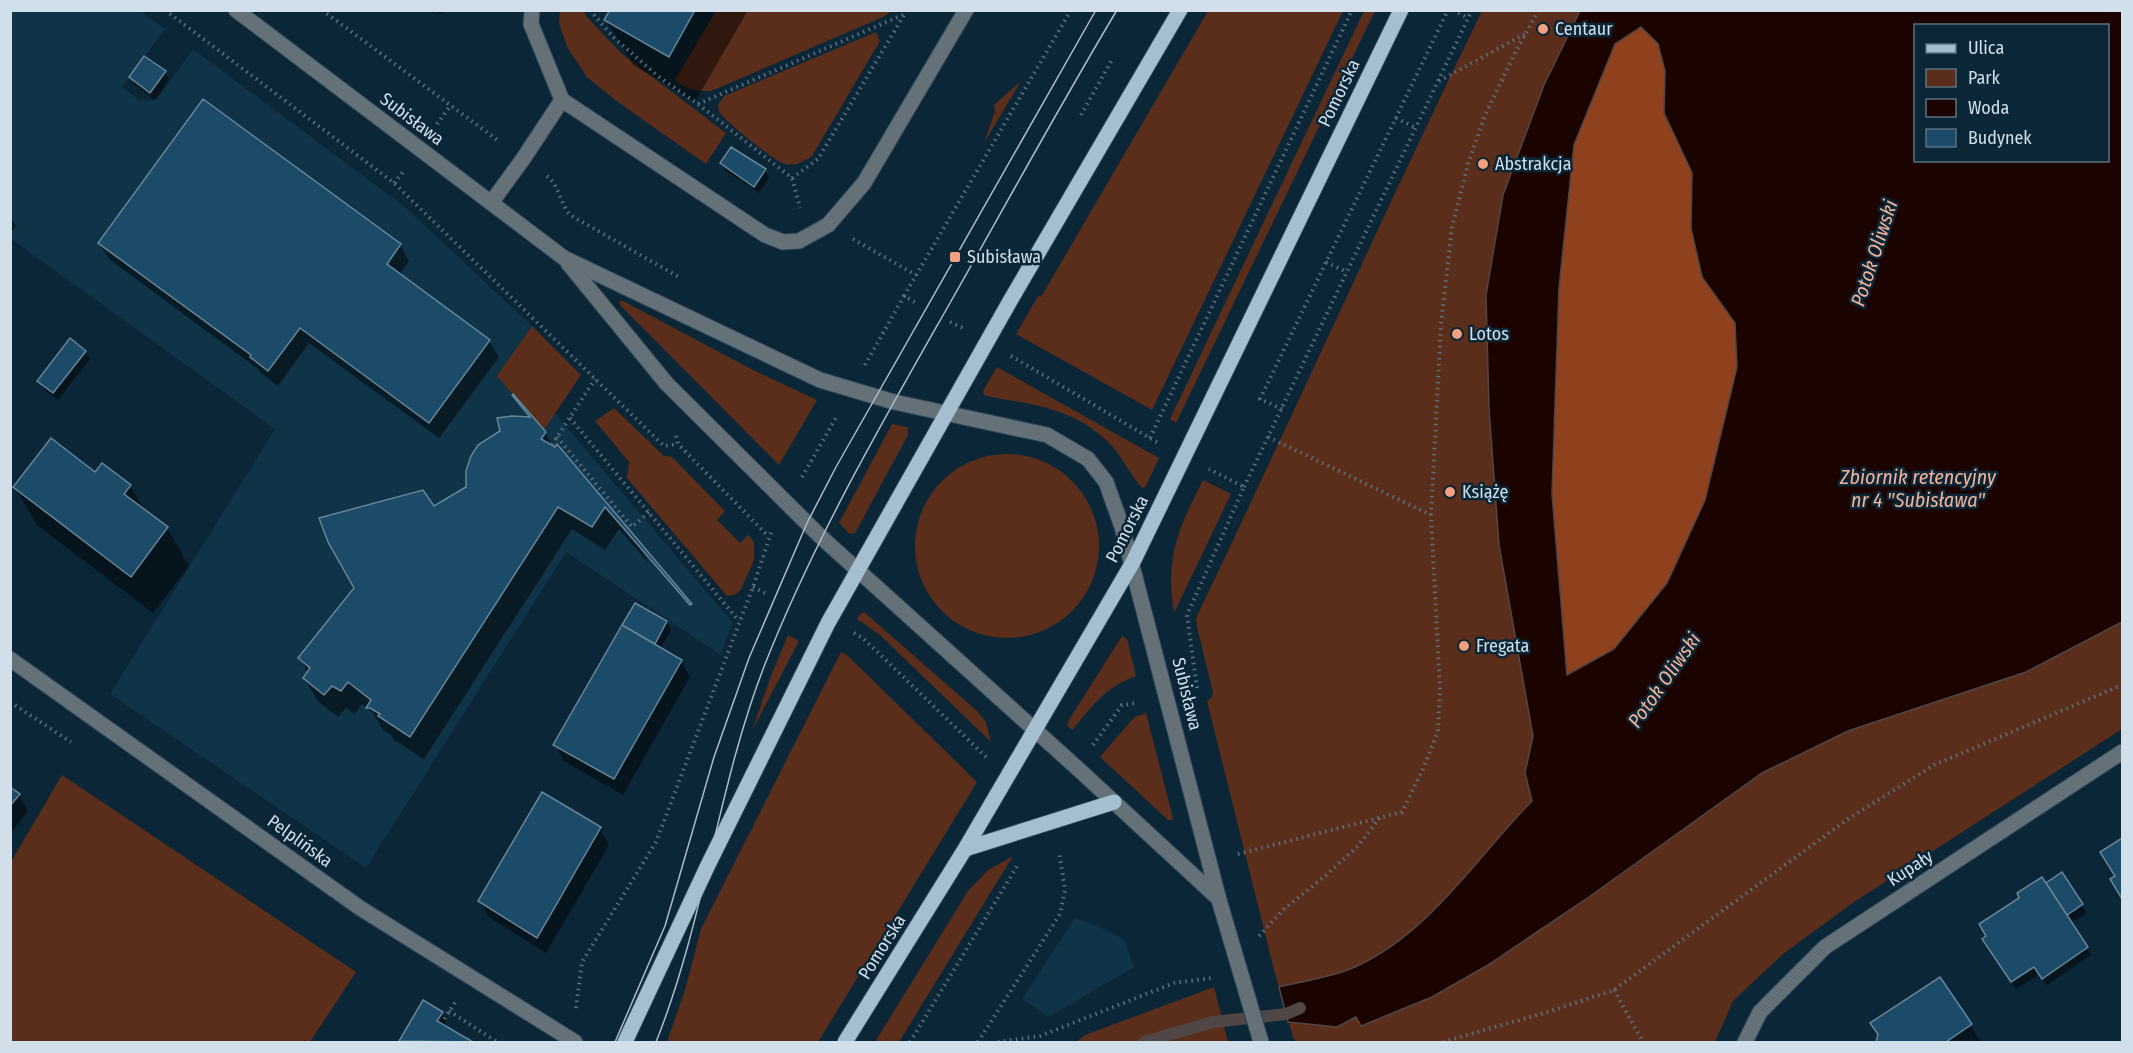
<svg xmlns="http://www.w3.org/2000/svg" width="2133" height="1053" font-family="'Fira Sans Condensed',sans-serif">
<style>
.built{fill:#0f3347}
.green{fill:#5a2e1b;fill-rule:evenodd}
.forest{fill:#8f411d}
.water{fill:#1b0400;stroke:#514646;stroke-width:1.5;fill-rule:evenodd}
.shadow{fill:#0007}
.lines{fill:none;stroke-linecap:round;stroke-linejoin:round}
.stream{stroke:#514646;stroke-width:12}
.building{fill:#1b4b68;stroke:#688599;stroke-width:1.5}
.minor-casing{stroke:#2b4454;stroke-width:17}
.major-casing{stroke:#2b4454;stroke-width:17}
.path{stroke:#5b7180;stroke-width:4;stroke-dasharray:1.5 4.5;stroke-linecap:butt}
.minor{stroke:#647179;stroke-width:15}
.major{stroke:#a5bfd1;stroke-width:15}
.tram{stroke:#aabcc8;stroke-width:1.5}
.poi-dot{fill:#f2a07f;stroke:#0b2637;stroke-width:2}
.labels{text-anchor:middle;stroke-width:5;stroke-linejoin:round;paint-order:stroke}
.poi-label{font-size:18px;fill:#d0dfea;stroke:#0b2637;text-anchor:start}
.street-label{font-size:18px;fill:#d0dfea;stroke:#0b2637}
.water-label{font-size:20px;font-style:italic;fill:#f5b296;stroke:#0b2637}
</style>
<rect width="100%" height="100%" fill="#0b2637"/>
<!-- built -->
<path class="built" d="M11,11H140L165,29L122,87L139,100L152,101L157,99L193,49L405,207L532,326L509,359L732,622L721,655L566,552L366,868L110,694L275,429L11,239Z
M1075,918L1107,930L1125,940L1134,967L1049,1017L1022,999Z"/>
<!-- green -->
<path class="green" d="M560,11H584L586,16L622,54L726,133L706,164L615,100L587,77L567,47L559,23Z
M716,11V10L892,11L883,17L711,91C696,91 687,90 675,80Z
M1208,11H1343L1152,410L1016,334L1038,296L1041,297Z
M1364,11H1375L1176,423L1170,419Z
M1482,11H2122V729L1854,902L1783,954L1733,1001L1715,1042H1296L1293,1037L1274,970L1207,701L1212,697L1213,692L1197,627L1196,618C1293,416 1384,212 1482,11ZM1916,26H2108V160H1916Z
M876,32L880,41L812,156C803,162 796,166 785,164C776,162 727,123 721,114C718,111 719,109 718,105L724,96Z
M1021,81L984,143L995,111L994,105Z
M619,301H623L755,371L817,400L779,465L620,305Z
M532,326L581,375L544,430L497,376Z
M997,367L1159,458L1146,486L1143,488C1137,485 1121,456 1113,447C1076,408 1035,405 986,396L983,393L984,389Z
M614,408L664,456L672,457L725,511L717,520L740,543L748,535L754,542V560L741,589L736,594L727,596L627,478L629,462L595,421Z
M892,424L908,427V435L855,533L850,534L839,523Z
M915 546a92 92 0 1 1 184 0a92 92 0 1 1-184 0Z
M1203,480L1231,494L1174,613C1165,557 1178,529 1203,480Z
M864,612L977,711L986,722L991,742L880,635L857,619L860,614Z
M788,635L799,641L752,731L772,673Z
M1122,636L1127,639L1136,676C1105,687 1093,706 1072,730L1067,725L1069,720Z
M841,652L847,655L977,782L818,1042H667L685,990L701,929Z
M1146,713L1173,818L1171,820H1168L1100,757L1130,722L1135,717Z
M62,775L356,972L310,1042H11V862Z
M1013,856L899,1042H875L968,891L988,870Z
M1214,987L1228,1042H1076L1085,1035Z"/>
<!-- forest -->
<path class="forest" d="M1641,26L1658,44L1665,71L1664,113L1692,173L1691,228L1702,277L1735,323L1737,367L1705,500L1667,583L1614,649L1566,675L1552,494L1559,288L1574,145L1615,44Z"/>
<!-- water -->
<path class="water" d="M1580,11H2122V622L2026,672L1848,731L1762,773L1589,897L1488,965L1432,997L1361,1026L1356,1017L1337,1027L1288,1022L1279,987C1300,982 1336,976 1355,967C1430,933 1476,858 1532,801L1525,773L1533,736L1499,545L1489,409L1486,295L1503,195L1544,85ZM1916,26H2108V160H1916ZM1641,27L1658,44L1665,71L1664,113L1692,173L1691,228L1702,277L1735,323L1737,367L1705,500L1667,583L1614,649L1567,675L1552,494L1559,288L1574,145L1615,44Z"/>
<!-- shadow -->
<path class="shadow" d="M435,10H445L441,15Z
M609,10H748L695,102L633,65L606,20L610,13Z
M165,72L169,80L155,100L135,85L131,77Z
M721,163L765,170L769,178L759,193L726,171Z
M10,217L16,226L10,233Z
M99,243L400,245L409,261L399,275L489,341L499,357L439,438L309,343L278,386L261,373L258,369L109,259Z
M85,352L90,359L58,400L43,389L39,381Z
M545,433L555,450L637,542L650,565L619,529L605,550L572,529L424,759L394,740L391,735L383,730L373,713L362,704L355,714L346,708L338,717L318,701L304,678L308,673L300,659L434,509L468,487Z
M95,474L130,486L145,511L167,528L189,566L153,613L37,525L15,487Z
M635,605L666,622L671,630L660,649L681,661L690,677L623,795L564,761L555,745Z
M10,789L19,795L28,811L10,834Z
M542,794L600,829L609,845L546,953L489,917L480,901Z
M2122,840V899L2112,880L2116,877Z
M2062,874L2087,913L2071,923L2091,955L2047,985L2040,974L2016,989L1988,947L2045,885Z
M1940,979L1980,1041L1878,1042L1879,1036L1872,1023Z
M424,1002L442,1013L447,1020L443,1026L470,1042H400Z"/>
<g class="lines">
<!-- stream -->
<path class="stream" d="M1144,1042L1213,1022L1286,1014L1300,1008"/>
</g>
<!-- building -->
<path class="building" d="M610,10H695L669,57L604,20Z
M144,56L166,71L150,93L129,77Z
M203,99L401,244L387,264L490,340L429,423L300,328L268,371L250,357L251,355L98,243Z
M731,147L766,169L754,187L720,163Z
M70,338L86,351L53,393L37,381Z
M513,394L546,432L541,439L555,447L557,444L692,604L690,605L605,507L592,527L558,507L410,737L378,716L380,714L370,708H366L371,700L348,682L341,691L332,686L324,695L303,678L310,668L298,658L354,588L328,542L319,518L423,490L434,506L466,487V471L471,456L478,445L500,431L497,418L512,416L530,417L512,395Z
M51,438L95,472L102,463L131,485L124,494L168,527L131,577L13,487Z
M635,603L667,621L655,644L622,625Z
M622,625L682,660L614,779L553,745Z
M10,787L20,794L10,806Z
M542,792L601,827L537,938L478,901Z
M2122,838V899L2110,879L2115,876L2100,852Z
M2062,872L2083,904L2067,915L2046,883Z
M2042,877L2088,947L2042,979L2034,967L2011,982L1982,939L1986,936L1979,924L2019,898L2017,893Z
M1940,977L1972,1024L1946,1042H1876L1878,1034L1870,1023Z
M423,1000L443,1012L437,1021L473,1042L399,1041Z"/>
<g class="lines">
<!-- minor casing -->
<g class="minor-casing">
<path id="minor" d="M236,10L564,258L820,380L894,402L1047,435L1088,459L1106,482L1122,527L1219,900L1261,1042
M532,10L531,24L562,100L765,235L783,242L799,241L828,225L864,183L966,10
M491,203L523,159L562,100
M568,263L667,384L821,537L1076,767L1219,899
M10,659L360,908L575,1042
M1745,1042L1760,1012L1825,947L2122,752"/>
</g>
<!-- major casing -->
<g class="major-casing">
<path id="major" d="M965,849L1114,802
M625,1042L708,865L828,623L1010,301L1180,10
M845,1042L965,849L1133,562L1401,10"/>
</g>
<!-- path -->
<path class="path" d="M165,10L394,183L664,446L678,444
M322,10L500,142
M590,10L613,37L659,77L698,104L792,178L800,208
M1453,10L1468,18
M1439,81L1525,34
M698,104L905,14
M1081,115L1113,58
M1396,118L1416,128
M437,124L451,105
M547,176C559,185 560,203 570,215L679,277
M792,178L818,159L907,10
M394,183L403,172
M853,239L916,275
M1326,262L1347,272
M904,296L1071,10
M950,322L963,328
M1011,356L1160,444
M865,365L904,296L918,304
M1282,409L1260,399L1448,10
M570,418L739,621
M676,436L678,444L768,536
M557,437L632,527L649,512
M1268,437L1431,515
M1150,438L1352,10
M552,445L595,379
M802,477L837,416
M1244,487L1472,10
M753,587L768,595
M854,633L863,638L986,757
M1197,688L1187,615L1244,487L1209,469
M10,702L71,742
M1093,745L1122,705L1137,703
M1238,854L1402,812L1423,769L1438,731L1440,690L1431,515L1441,324L1452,227L1468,164L1485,115L1517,49L1539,10
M1259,936L1284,909L1324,877L1358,846L1380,817
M1614,990L1643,1042
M576,1008L582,962L656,842L753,587L772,530
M449,1011L497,1042
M441,1024L456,1001
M910,1042L1019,863
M978,1042L1060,914L1065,890L1059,851
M998,1042L1040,1036L1174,983L1212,978
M1443,1042L1551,1011L1614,990L1848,819L1934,765L2122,685"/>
<!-- minor -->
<use href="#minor" class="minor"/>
<!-- major -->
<use href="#major" class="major"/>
<!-- tram -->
<path class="tram" d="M615,1042L665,926L714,757L749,658L807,523L836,467L1096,10
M656,1042C705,920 717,787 765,664C815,538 883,421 950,303C1005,206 1059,107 1117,10"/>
</g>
<!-- markers -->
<g class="poi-dot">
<circle cx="1543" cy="29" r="6"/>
<circle cx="1483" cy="164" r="6"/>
<rect x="949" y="251" width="12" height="12" rx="3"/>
<circle cx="1457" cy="334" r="6"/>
<circle cx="1450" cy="492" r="6"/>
<circle cx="1464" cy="646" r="6"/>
</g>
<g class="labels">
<!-- poi labels -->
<g class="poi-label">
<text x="1555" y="35">Centaur</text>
<text x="1495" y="170">Abstrakcja</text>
<text x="967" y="263">Subisława</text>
<text x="1469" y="340">Lotos</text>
<text x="1462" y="498">Książę</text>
<text x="1476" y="652">Fregata</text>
</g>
<!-- street labels -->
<g class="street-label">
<text transform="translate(1339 93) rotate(-64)" y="6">Pomorska</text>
<text transform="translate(412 119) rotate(37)" y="6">Subisława</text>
<text transform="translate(1127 529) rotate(-63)" y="6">Pomorska</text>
<text transform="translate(1187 694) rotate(76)" y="6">Subisława</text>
<text transform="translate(300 841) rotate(36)" y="6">Pelplińska</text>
<text transform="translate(1910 868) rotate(-33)" y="6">Kupały</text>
<text transform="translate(882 947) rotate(-58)" y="6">Pomorska</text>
</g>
<!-- water labels -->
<g class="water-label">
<text transform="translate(1874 253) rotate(-72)" y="7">Potok Oliwski</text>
<text x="1918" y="484">Zbiornik retencyjny<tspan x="1918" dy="23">nr 4 "Subisława"</tspan></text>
<text transform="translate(1664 680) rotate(-55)" y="7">Potok Oliwski</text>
</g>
</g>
<!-- border -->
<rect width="2133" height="1053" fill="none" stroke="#d0dfea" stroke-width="24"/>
<!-- legend -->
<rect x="1914" y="24" width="195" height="138" fill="#0b2637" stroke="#5a707f" stroke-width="1.5"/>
<rect x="1926" y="44" width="30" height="9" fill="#a5bfd1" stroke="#5a707f" stroke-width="1.5"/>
<text x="1968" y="54" font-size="18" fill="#d0dfea">Ulica</text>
<rect x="1926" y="69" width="30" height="18" fill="#5a2e1b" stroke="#5a707f" stroke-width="1.5"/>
<text x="1968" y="84" font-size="18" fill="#d0dfea">Park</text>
<rect x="1926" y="99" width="30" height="18" fill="#1b0400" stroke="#5a707f" stroke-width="1.5"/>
<text x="1968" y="114" font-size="18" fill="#d0dfea">Woda</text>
<rect x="1926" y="129" width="30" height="18" fill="#1b4b68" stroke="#5a707f" stroke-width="1.5"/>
<text x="1968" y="144" font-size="18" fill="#d0dfea">Budynek</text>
</svg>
